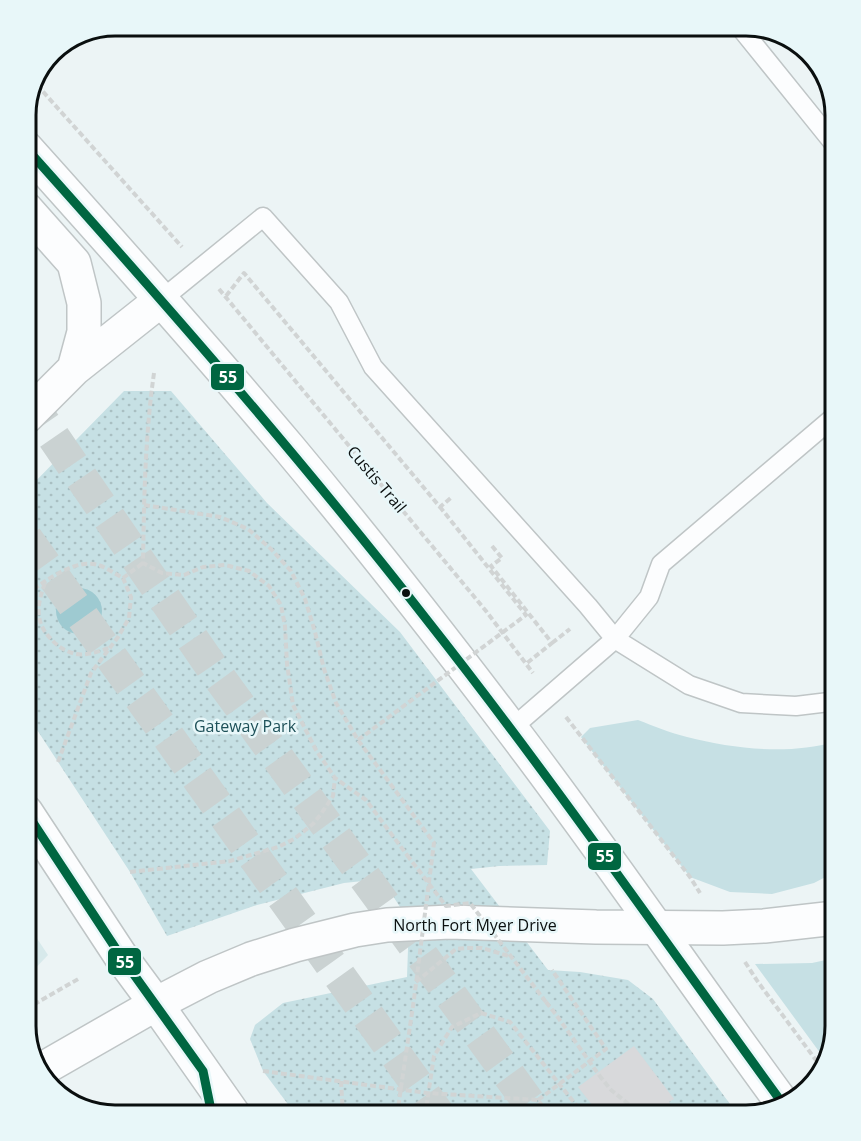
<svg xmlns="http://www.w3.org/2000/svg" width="861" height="1141" font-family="'Open Sans',sans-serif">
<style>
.built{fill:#d7e9eb}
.grass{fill:#c6e0e4}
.park{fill:url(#park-dots)}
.water{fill:#9ecad1}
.building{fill:#d8d9db}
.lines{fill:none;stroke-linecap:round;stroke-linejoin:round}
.highway-tunnel{stroke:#cad2d2;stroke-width:33;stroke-dasharray:33 16;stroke-linecap:butt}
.lane-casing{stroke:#bfc5c6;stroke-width:21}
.street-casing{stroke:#bfc5c6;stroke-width:36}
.primary-casing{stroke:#bfc5c6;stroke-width:36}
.highway-casing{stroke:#bfc5c6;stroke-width:36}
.path{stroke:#d1d4d4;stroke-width:4;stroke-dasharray:6 3;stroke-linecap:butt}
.lane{stroke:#fcfdfe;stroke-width:18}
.street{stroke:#fcfdfe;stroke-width:33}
.primary{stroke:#fcfdfe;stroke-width:33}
.highway{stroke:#fcfdfe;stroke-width:33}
.path-bridge{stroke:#d1d4d4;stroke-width:4;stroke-dasharray:6 3;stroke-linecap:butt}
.bus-1-casing{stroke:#e8f7f9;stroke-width:14}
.bus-1{stroke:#006641;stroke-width:9}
.bus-dot{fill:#0a0f0f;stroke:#e8f7f9;stroke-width:2}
.labels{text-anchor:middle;stroke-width:5;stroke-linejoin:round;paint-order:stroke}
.street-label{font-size:16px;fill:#0a0f0f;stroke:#e8f7f9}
.park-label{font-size:16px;fill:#1d5058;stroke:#e8f7f9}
.rim{fill:none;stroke:#0a0f0f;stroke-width:3}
.line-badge{stroke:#e8f7f9;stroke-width:2}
.badge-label{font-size:16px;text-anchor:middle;font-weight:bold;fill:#fff}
</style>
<defs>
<pattern id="park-dots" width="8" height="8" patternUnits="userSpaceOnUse" patternTransform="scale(1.5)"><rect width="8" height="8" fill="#c6e0e4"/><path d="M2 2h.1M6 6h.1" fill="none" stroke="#a9bfc2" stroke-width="1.8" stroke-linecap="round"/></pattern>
</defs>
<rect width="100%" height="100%" fill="#ecf4f5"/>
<!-- built -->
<path class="built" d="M26,922L48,955L26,978Z"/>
<!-- grass -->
<path class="grass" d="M638,720C654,726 670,733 687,737C734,749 788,755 835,742V872L814,883L772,894L730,892L690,877L581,737L590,728Z
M835,958V1026L826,1061L755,964L812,963Z"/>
<!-- park -->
<path class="park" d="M124,391H171L267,503L400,632L550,831L547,865L499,866L471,869L548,970L580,972L628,980L653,999L738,1115H296L263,1071L250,1039L255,1025L283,1003L407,977L409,921L382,879L344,883L257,905L167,936L130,872L26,713V491Z"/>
<!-- water -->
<path class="water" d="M56 611a23 23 0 1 1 46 0a23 23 0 1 1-46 0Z"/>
<!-- building -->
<path class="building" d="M634,1046L674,1099L669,1102L679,1115H600L578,1087Z"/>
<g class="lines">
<!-- highway-tunnel -->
<path class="highway-tunnel" d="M26,397L213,669L538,1115
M26,538L439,1115"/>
<!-- lane casing -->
<g class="lane-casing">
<path id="lane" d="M739,26L835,145
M161,300L263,217L339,302L373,367L588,606L615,639L649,597L661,564L835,416
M511,729L615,639L689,685L741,703L796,706L829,702L835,698"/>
</g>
<!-- street casing -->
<g class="street-casing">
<path id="street" d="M26,209L74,263L84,303V332L74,369
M26,417L74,369L161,300"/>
</g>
<!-- primary casing -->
<g class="primary-casing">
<path id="primary" d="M26,148C115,247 203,346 289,448C365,539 438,632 510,727C604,850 691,979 783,1104
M26,812L122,958L156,1004L234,1115"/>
</g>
<!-- highway casing -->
<g class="highway-casing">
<path id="highway" d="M39,1071L156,1004L208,977L251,959L295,945L355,930L387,925L450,922L596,927L723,928L764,926L835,918"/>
</g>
<!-- path -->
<path class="path" d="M37,85L182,247
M219,289L486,611L533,673
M226,296L244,273L440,507L452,497
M154,373C145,436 144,500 143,563L162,573L184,575L203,567L225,565L249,571L269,586L281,605L285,626L287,664L293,705L316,750L335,778L366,800L407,855
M492,546L502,558L491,566L552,643L527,663
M45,583C37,604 34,623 52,640C58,647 67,652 76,654C87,656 99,651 109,648
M26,594C45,582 74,558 98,565C106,567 115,574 123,578L143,563
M552,643L570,629
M566,717L690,877L700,893
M58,762L91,673L118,637L129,618L131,597L123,578
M130,872L230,861L278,847L294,839L313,824L321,814L333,796L335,778
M745,962L758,982L824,1071
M546,1002L557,1016
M26,1009L80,978
M263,1071L427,1093L538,1100L549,1115
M599,1075L611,1090L642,1115
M341,1081L343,1115
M538,1100L606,1049L552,970
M425,1115L434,1056L452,1027L481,1013L510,1022L584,1115"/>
<!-- lane -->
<use href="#lane" class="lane"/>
<!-- street -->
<use href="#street" class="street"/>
<!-- primary -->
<use href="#primary" class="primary"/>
<!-- highway -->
<use href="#highway" class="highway"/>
<!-- path-bridge -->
<path class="path-bridge" d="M144,505L220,517L248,529L271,549L291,571L305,599L315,632L324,669L336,703L358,740L434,843L414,999L397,1115
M358,740L526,615L440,507
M407,855L446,906L470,903L546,1002
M416,982L456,949L467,948H482L512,957
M557,1016L599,1075"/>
<!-- bus-1 casing -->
<g class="bus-1-casing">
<path id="bus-1" d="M26,148C164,302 300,457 427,620C551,777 665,942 783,1104
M26,812L122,958L203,1071L212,1115"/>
</g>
<!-- bus-1 -->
<use href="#bus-1" class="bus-1"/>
</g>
<!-- markers -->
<circle class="bus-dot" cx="406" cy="593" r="5"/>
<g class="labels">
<!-- street labels -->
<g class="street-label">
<text transform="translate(377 479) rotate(50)" y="6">Custis Trail</text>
<text x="475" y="931">North Fort Myer Drive</text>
</g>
<!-- park labels -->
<g class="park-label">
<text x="245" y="732">Gateway Park</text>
</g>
</g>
<!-- crop -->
<path d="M0 0H861V1141H0ZM115 36H746A79 79 0 0 1 825 115V1026A79 79 0 0 1 746 1105H115A79 79 0 0 1 36 1026V115A79 79 0 0 1 115 36Z" fill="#e8f7f9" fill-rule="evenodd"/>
<path class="rim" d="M115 36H746A79 79 0 0 1 825 115V1026A79 79 0 0 1 746 1105H115A79 79 0 0 1 36 1026V115A79 79 0 0 1 115 36Z"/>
<g class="line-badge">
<rect x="210" y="363" width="35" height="28" rx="6" fill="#006641"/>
<rect x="587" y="842" width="35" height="29" rx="6" fill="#006641"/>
<rect x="107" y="947" width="35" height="29" rx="6" fill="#006641"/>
</g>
<g class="badge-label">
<text x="228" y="383">55</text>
<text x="605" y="862">55</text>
<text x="125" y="968">55</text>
</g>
</svg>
